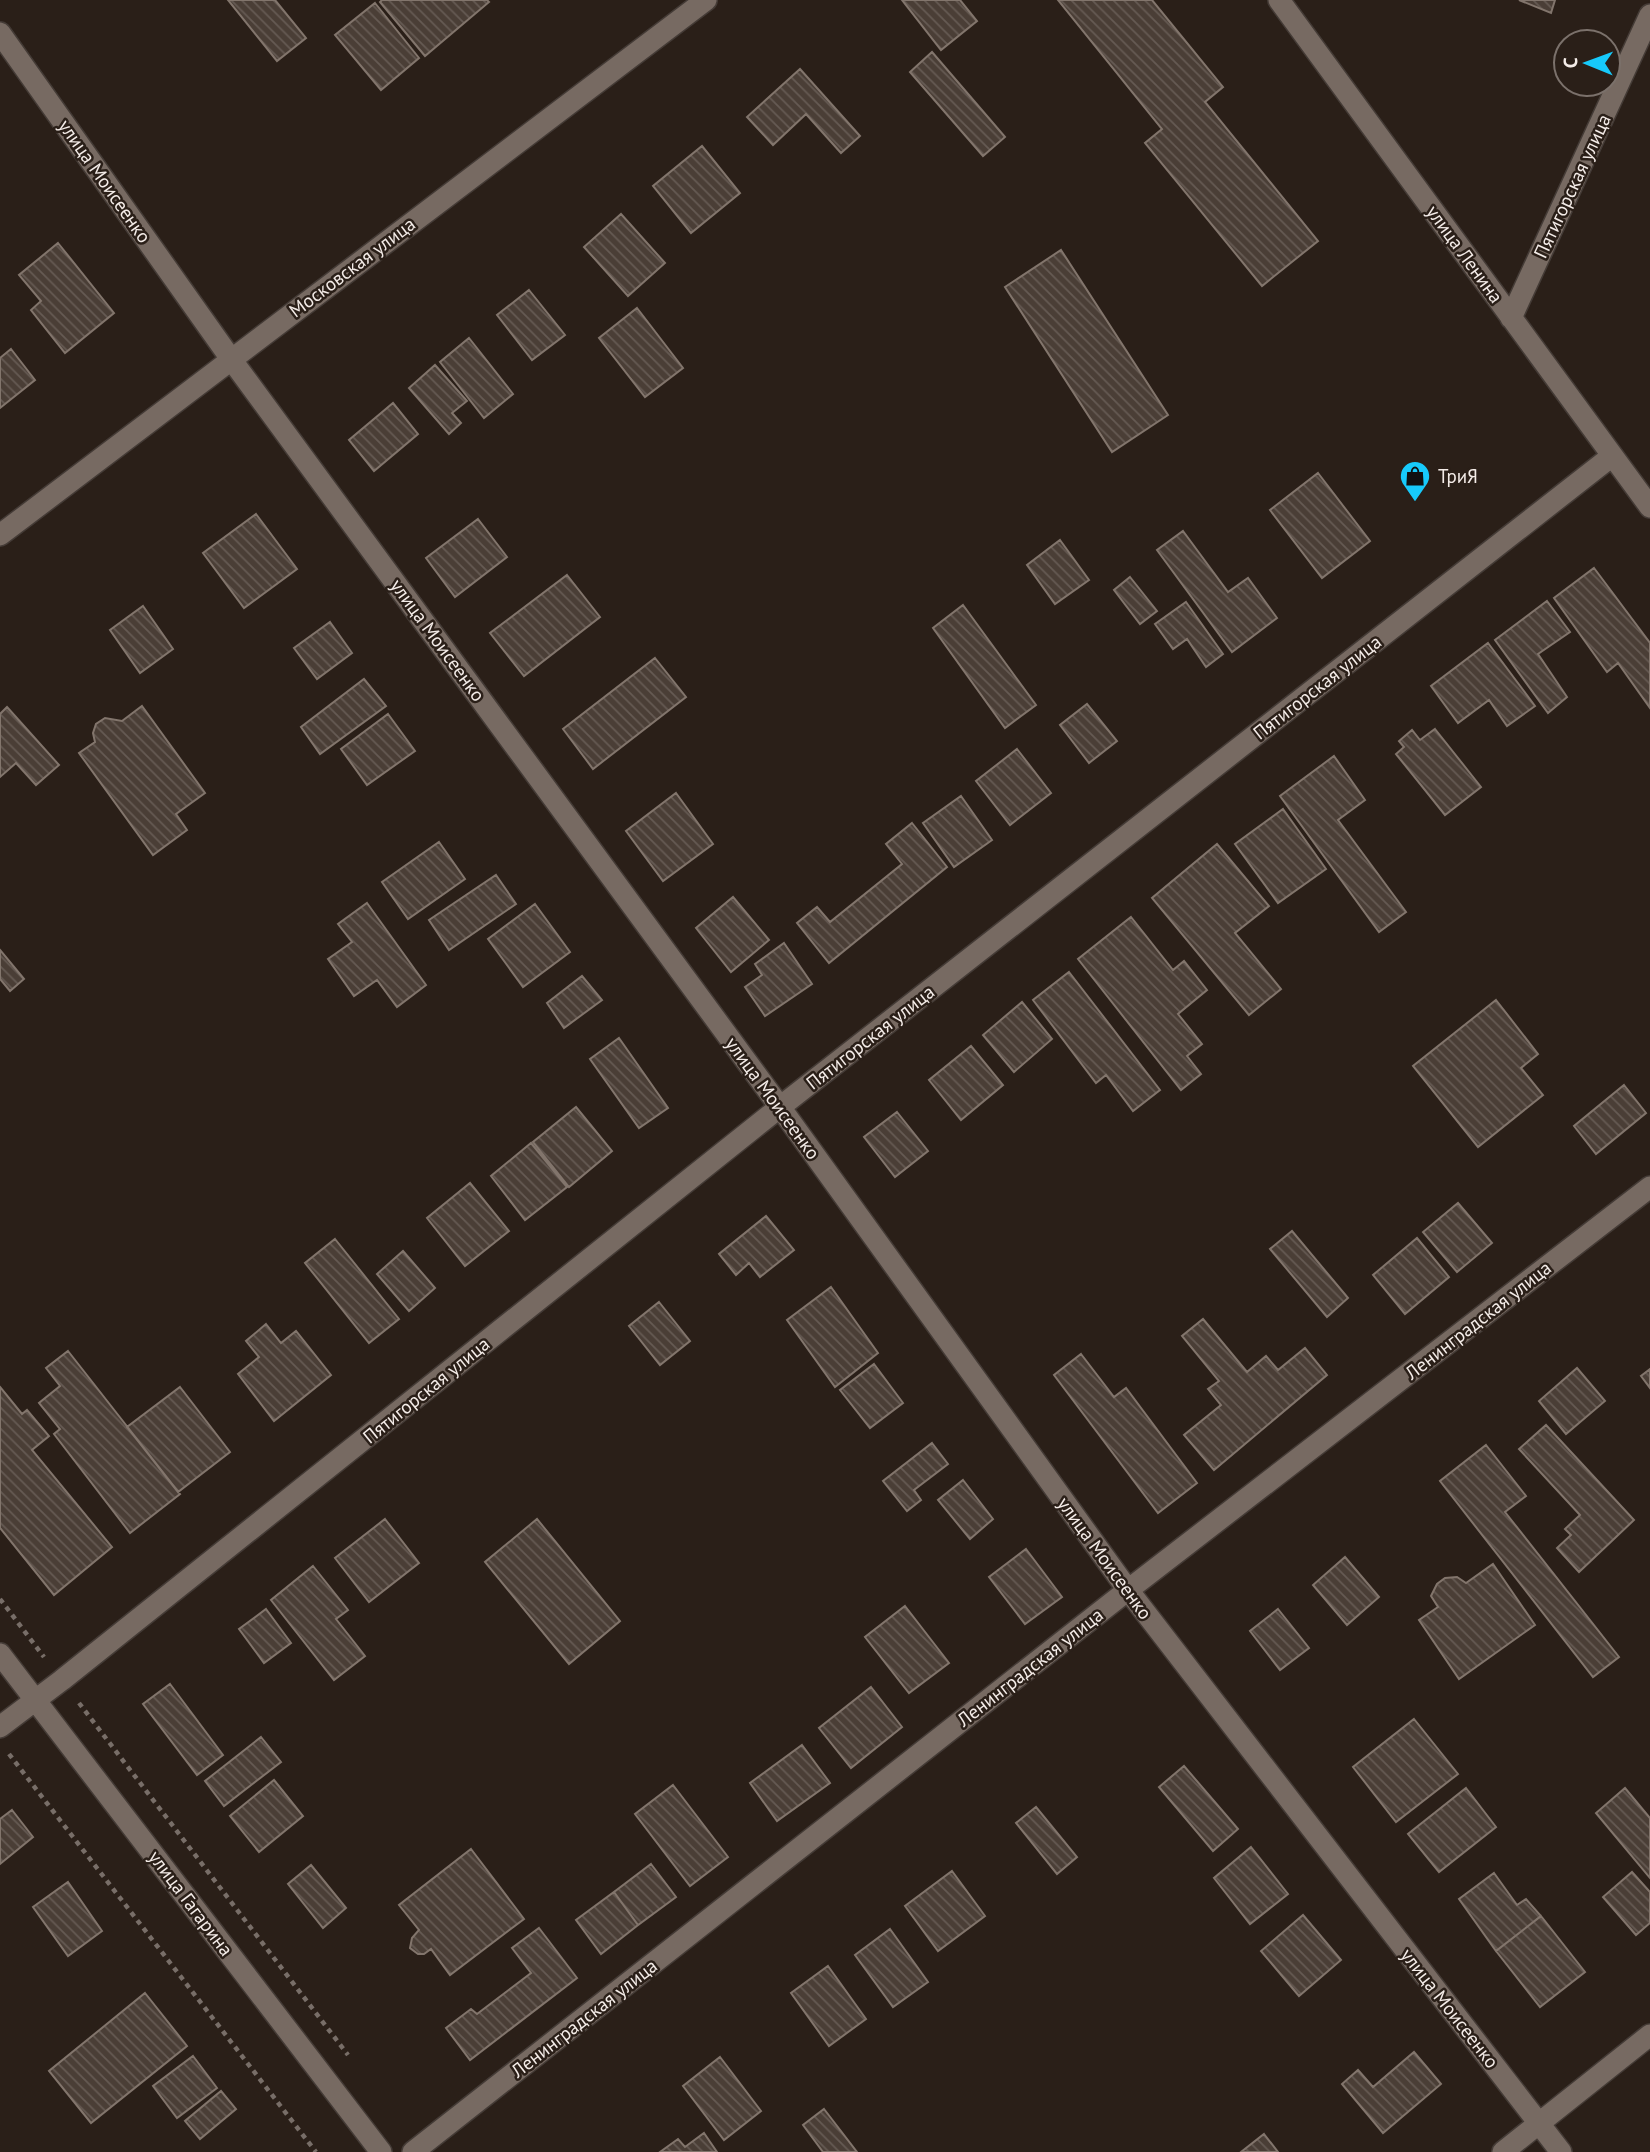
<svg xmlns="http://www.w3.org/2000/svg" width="1650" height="2152" font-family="'PT Sans',sans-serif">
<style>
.building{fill:url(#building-back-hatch);stroke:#82756c;stroke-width:2}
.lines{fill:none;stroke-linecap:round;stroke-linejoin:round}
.minor-casing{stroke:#443b36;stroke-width:24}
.path{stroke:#786e68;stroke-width:4.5;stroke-dasharray:5 5;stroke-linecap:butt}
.minor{stroke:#776a62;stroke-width:21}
.labels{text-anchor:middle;stroke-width:5;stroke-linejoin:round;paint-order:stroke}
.street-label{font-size:19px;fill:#f4ece8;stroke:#2a1f18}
.poi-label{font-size:19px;fill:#f4ece8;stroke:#2a1f18;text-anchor:start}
</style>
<defs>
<pattern id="building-back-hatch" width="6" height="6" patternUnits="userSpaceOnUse" patternTransform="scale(1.75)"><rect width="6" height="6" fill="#4a3e36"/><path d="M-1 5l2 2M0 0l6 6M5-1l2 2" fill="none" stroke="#655a53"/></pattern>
</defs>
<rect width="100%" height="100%" fill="#2a1f18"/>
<!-- building -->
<path class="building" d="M228,0H275L306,38L277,61Z
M382,0H487L489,2L425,56L380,2Z
M902,0H960L977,21L941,50Z
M1058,0H1152L1223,87L1205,102L1318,241L1262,286L1145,143L1162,129Z
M1519,0H1555L1551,13Z
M375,3L419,58L381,90L335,35Z
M932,52L1005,137L983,156L910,72Z
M800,69L860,136L841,153L806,114L773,145L747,117Z
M702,146L740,193L691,233L653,186Z
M621,214L665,263L628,296L584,247Z
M58,243L114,313L65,353L31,310L41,301L19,275Z
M1061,250L1168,415L1112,452L1005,287Z
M529,290L565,335L532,360L497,315Z
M637,308L683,368L645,397L599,338Z
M469,338L513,394L484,418L440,362Z
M11,349L35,380L0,408V358Z
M435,365L467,401L452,413L461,423L449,434L409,388Z
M393,403L418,434L374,471L349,440Z
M1318,473L1370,541L1322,578L1270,510Z
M256,514L297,569L244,608L203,553Z
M478,519L507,557L455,597L426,558Z
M1183,531L1228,592L1248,578L1277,618L1232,652L1157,550Z
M1060,540L1089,580L1055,604L1027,565Z
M1594,568L1650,643V708L1618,663L1607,672L1554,598Z
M567,575L600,617L524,676L490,633Z
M1130,577L1157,611L1140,624L1114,590Z
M1547,601L1570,632L1538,654L1567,697L1548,713L1495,640Z
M1186,602L1223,654L1206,667L1187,639L1173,649L1155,624Z
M963,605L1036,705L1005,728L933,628Z
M143,606L173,649L140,673L110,630Z
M330,622L352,653L317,679L294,648Z
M1488,643L1535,706L1507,726L1489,700L1458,723L1431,686Z
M655,658L686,697L593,769L563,729Z
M364,679L386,706L320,754L301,727Z
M1087,704L1117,741L1089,763L1060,725Z
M142,706L205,793L176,814L187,830L153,855L79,753L95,742L93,733L96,724L105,718L122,721Z
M7,707L59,765L36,785L16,763L0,777V714Z
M388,714L415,751L367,785L341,749Z
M1435,729L1481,787L1445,815L1396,754L1404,747L1399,741L1412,730L1420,740Z
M1017,749L1051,793L1010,825L976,781Z
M1334,756L1365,800L1338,820L1406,912L1379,932L1280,796Z
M676,793L713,844L663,881L626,831Z
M961,796L992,840L954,867L923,823Z
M1283,809L1326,869L1278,903L1235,844Z
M912,823L947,867L829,963L797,923L817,907L830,922L902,864L886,844Z
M439,842L465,879L408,919L382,882Z
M1217,844L1269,906L1235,933L1281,989L1249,1015L1152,898Z
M496,875L516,904L449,950L429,920Z
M733,897L769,940L731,972L696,928Z
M367,903L426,985L397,1007L377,980L354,996L328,959L352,942L338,924Z
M535,904L570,952L523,987L488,939Z
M1131,917L1173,970L1184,961L1207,990L1178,1014L1202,1044L1187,1056L1201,1074L1181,1090L1078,959Z
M784,943L812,984L765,1016L745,987L762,975L755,964Z
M0,950L24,979L10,991L0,979Z
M1069,972L1160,1090L1133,1111L1106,1075L1096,1083L1033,1000Z
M582,976L602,1000L564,1028L547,1003Z
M1496,1000L1538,1054L1521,1068L1543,1095L1478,1147L1413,1066Z
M1022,1002L1052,1039L1014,1072L983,1035Z
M619,1038L668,1108L639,1128L590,1059Z
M971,1046L1003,1085L961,1120L929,1080Z
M1624,1085L1646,1113L1596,1154L1574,1126Z
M576,1107L612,1151L569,1187L533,1142Z
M897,1112L928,1151L895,1177L864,1137Z
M531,1143L567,1187L525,1220L491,1176Z
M470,1183L509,1231L465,1266L427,1218Z
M1458,1203L1492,1243L1457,1272L1423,1232Z
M766,1216L794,1250L760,1277L749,1263L736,1275L719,1254Z
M1292,1231L1348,1298L1327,1317L1270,1249Z
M1417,1238L1449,1277L1405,1314L1373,1275Z
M335,1239L399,1319L369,1343L305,1263Z
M403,1251L435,1288L409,1311L377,1274Z
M831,1287L878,1353L835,1387L787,1320Z
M659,1302L690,1341L660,1365L629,1326Z
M1203,1319L1247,1372L1266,1356L1278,1370L1305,1348L1327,1375L1214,1470L1184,1435L1221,1405L1208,1389L1219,1381L1182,1336Z
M266,1324L281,1343L296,1331L331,1375L274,1421L238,1374L259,1357L246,1341Z
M68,1351L180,1494L130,1533L54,1434L60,1429L39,1403L60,1386L46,1368Z
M1081,1354L1114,1397L1126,1388L1197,1483L1158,1513L1054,1375Z
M874,1364L903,1403L870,1428L840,1390Z
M1577,1368L1605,1401L1566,1434L1539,1401Z
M1650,1369V1388L1641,1376Z
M0,1387L22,1414L27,1410L49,1436L32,1450L112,1547L54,1595L0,1528Z
M180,1387L230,1452L178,1492L127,1427Z
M1546,1425L1634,1520L1579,1572L1557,1548L1571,1535L1565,1529L1580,1515L1519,1449Z
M932,1443L948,1464L914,1490L921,1500L907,1511L883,1481Z
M1486,1445L1526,1496L1505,1512L1619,1657L1593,1677L1440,1481Z
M963,1480L993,1519L970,1539L938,1500Z
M385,1519L419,1563L369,1602L335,1558Z
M537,1519L620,1621L569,1664L485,1562Z
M1026,1549L1062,1597L1025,1624L989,1577Z
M1345,1557L1379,1597L1347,1625L1313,1585Z
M1493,1564L1535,1625L1459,1679L1419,1620L1438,1607L1431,1596L1437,1584L1445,1578L1457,1577L1466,1583Z
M313,1566L348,1610L336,1619L365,1656L334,1680L271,1600Z
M905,1606L949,1663L909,1693L865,1637Z
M266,1609L291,1643L264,1663L239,1629Z
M1278,1609L1309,1648L1280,1670L1250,1631Z
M170,1684L223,1755L197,1775L143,1704Z
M871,1687L902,1727L851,1768L819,1728Z
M1414,1719L1458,1774L1396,1822L1353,1767Z
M261,1737L281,1762L224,1806L205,1781Z
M802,1745L830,1783L777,1821L750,1783Z
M1184,1766L1238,1829L1213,1851L1159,1787Z
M274,1780L303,1816L259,1852L230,1816Z
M673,1785L728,1857L690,1886L635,1814Z
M1466,1788L1496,1827L1439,1872L1408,1834Z
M1625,1788L1650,1818V1878L1596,1813Z
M1036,1807L1077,1857L1057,1874L1016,1823Z
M12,1810L33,1837L0,1864V1819Z
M1251,1847L1288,1894L1250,1924L1214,1878Z
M471,1849L524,1919L450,1975L431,1949L424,1954H418L410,1948L412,1938L419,1930L399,1905Z
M651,1864L676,1897L638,1925L614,1892Z
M311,1865L346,1908L323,1928L288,1884Z
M952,1871L985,1916L938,1951L905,1906Z
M1632,1872L1650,1892V1923L1636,1935L1603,1897Z
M1494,1873L1517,1905L1526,1899L1541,1916L1496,1951L1459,1899Z
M68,1882L102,1931L68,1956L33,1907Z
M614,1892L638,1925L601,1954L576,1920Z
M1303,1915L1341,1960L1299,1996L1261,1951Z
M1541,1916L1585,1972L1540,2007L1496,1951Z
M539,1928L577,1978L470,2060L446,2028L471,2009L477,2014L531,1973L512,1948Z
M890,1929L928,1982L893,2007L855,1955Z
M828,1966L866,2019L829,2046L791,1993Z
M145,1993L187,2046L91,2123L49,2071Z
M1414,2052L1441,2084L1383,2133L1342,2084L1358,2070L1373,2087Z
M193,2056L217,2088L177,2118L153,2086Z
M720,2057L761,2111L724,2140L683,2086Z
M221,2091L236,2109L200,2139L185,2121Z
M824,2109L857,2152H823L803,2125Z
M704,2133L717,2152H660L678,2139L685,2147Z
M1264,2134L1278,2152H1241Z"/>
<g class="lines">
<!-- minor casing -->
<g class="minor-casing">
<path id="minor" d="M1279,0L1650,507
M0,33L231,359L780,1107L1128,1590L1561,2152
M1511,318L1650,15
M0,535L706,0
M0,1654L381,2152
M0,1727L62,1680L780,1107L1612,456
M413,2152L1128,1590L1650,1187
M1503,2152L1650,2035"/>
</g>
<!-- path -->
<path class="path" d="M0,1599L44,1657
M79,1703L348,2055
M9,1754L316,2152"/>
<!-- minor -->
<use href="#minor" class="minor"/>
</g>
<!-- icons -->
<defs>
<g id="shop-pin" transform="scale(1.575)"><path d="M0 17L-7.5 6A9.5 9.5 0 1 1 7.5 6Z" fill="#17cafb" stroke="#2a1f18"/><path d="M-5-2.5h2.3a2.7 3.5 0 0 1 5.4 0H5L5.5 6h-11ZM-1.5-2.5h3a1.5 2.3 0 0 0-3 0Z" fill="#111"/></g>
</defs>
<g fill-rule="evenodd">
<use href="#shop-pin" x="1415" y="476"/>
</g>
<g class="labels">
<!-- street labels -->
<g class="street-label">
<text transform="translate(105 181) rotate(55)" y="7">улица Моисеенко</text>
<text transform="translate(1572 186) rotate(-65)" y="7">Пятигорская улица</text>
<text transform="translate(1465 254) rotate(54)" y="7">улица Ленина</text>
<text transform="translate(352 267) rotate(-37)" y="7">Московская улица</text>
<text transform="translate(438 640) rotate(54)" y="7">улица Моисеенко</text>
<text transform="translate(1317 687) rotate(-38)" y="7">Пятигорская улица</text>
<text transform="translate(870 1037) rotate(-38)" y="7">Пятигорская улица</text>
<text transform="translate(773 1098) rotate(54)" y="7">улица Моисеенко</text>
<text transform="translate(1478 1320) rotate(-38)" y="7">Ленинградская улица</text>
<text transform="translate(426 1390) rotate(-39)" y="7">Пятигорская улица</text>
<text transform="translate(1105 1558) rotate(54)" y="7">улица Моисеенко</text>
<text transform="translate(1030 1667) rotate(-38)" y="7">Ленинградская улица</text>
<text transform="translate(191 1903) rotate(53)" y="7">улица Гагарина</text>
<text transform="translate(1450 2008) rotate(52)" y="7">улица Моисеенко</text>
<text transform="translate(584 2018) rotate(-38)" y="7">Ленинградская улица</text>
</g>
<!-- poi labels -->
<g class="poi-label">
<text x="1438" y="483">ТриЯ</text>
</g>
</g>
<!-- north arrow -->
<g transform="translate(1587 63) rotate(271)"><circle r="33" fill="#2a1f18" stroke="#7b716b" stroke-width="2"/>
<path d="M0-5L12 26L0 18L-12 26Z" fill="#17cafb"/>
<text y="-10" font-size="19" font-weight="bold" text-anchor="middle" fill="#f4ece8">С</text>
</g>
</svg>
